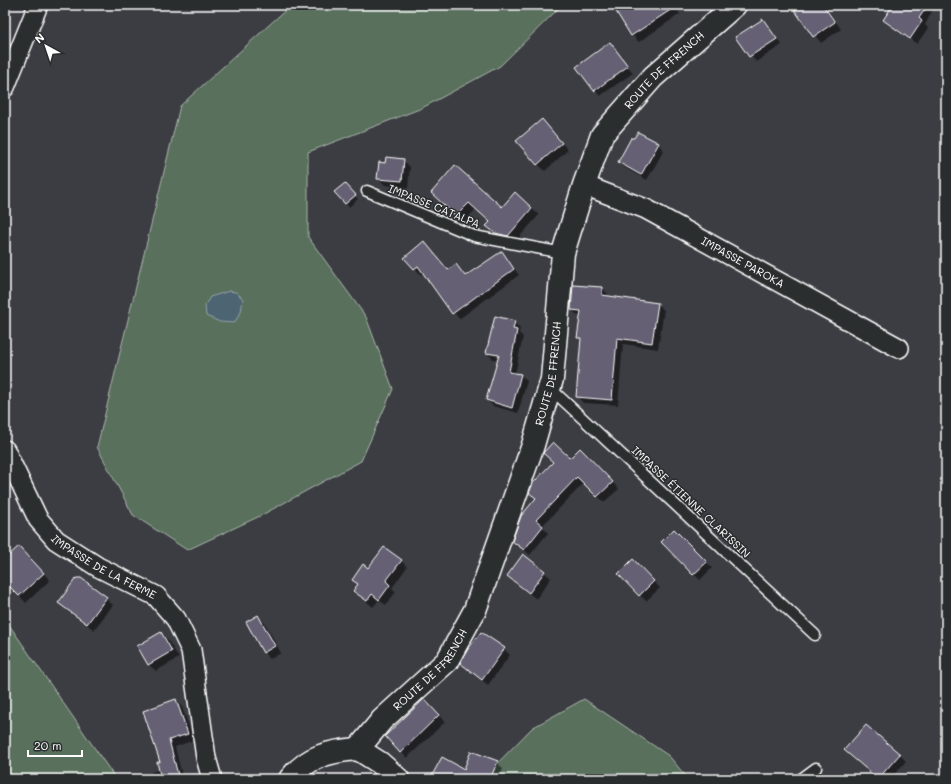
<svg xmlns="http://www.w3.org/2000/svg" width="951" height="784" font-family="Mali,sans-serif">
<style>
.green{fill:#596f5b;stroke:#acb7ad}
.water{fill:#4e6572;stroke:#95a3aa}
.shadow{fill:#0007}
.building{fill:#656173;stroke:#fff}
.lines{fill:none;stroke-linecap:round;stroke-linejoin:round}
.service-casing{stroke:#fff;stroke-width:13}
.minor-casing{stroke:#fff;stroke-width:22}
.secondary-casing{stroke:#fff;stroke-width:25}
.service{stroke:#2a2d2e;stroke-width:10}
.minor{stroke:#2a2d2e;stroke-width:19}
.secondary{stroke:#2a2d2e;stroke-width:22}
.labels{text-anchor:middle;stroke-width:3;stroke-linejoin:round;paint-order:stroke}
.street-label{font-size:11px;fill:#fff;stroke:#2a2d2e}
</style>
<rect width="100%" height="100%" fill="#3c3d43"/>
<filter id="ink" filterUnits="userSpaceOnUse"><feTurbulence type="fractalNoise" baseFrequency=".025" numOctaves="2"/><feDisplacementMap in="SourceGraphic" scale="8" xChannelSelector="R" yChannelSelector="G"/><feConvolveMatrix kernelMatrix="1 2 1 2 8 2 1 2 1" color-interpolation-filters="sRGB"/></filter>
<g filter="url(#ink)">
<!-- green -->
<path class="green" d="M291,5H562L500,66L422,108L308,152V237L366,317L393,389L361,461L260,516L187,550L133,515L97,447L180,106Z
M5,619L14,632L116,779H5Z
M584,699L669,756L688,779H482L532,728Z"/>
<!-- water -->
<path class="water" d="M229,291L236,292L243,299L241,312L234,323L220,322L206,316L205,305L210,297Z"/>
<!-- shadow -->
<path class="shadow" d="M623,5H674L680,14L639,42L632,35Z
M792,5H824L841,29L821,43Z
M894,5H935L925,25L928,28L917,44L884,20Z
M762,20L782,45L756,62L736,37Z
M610,43L633,73L600,96L577,67Z
M548,127L568,150L545,171L538,164Z
M658,144L664,150L647,180L625,168L619,162Z
M403,160L410,167L408,188L385,185L378,178L386,164Z
M456,166L502,208L515,194L539,215L515,242L503,240L494,233L487,226L491,222L476,209L464,222L439,200Z
M345,185L358,199L349,207L336,192Z
M429,248L449,270L456,265L466,277L502,252L519,275L459,319L424,272L421,275L406,258Z
M574,286L602,288L608,294V297L658,304L664,310L658,349L623,344L618,405L583,403L577,396L582,341L578,337L581,316H578L572,310Z
M514,322L520,328L519,333L523,337L515,374L521,375L527,381L518,413L493,406L487,400L499,359H493L487,353Z
M580,449L619,489L604,502L584,483L542,526L548,533L530,555L514,541L570,460Z
M674,530L712,568L700,580L662,542Z
M19,548L50,580L26,603L5,580V561Z
M523,555L551,578L536,599L508,576Z
M401,560L407,567L392,588L396,592L386,605L379,600L373,607L354,591L359,585L353,579L368,570Z
M633,561L660,588L646,601L619,574Z
M78,577L113,605L94,630L59,602Z
M258,617L265,623L281,653L270,659L263,652Z
M161,633L168,640L179,658L156,671L149,665L139,646Z
M504,649L510,655L488,685L461,663Z
M176,700L182,707L194,740L175,747L183,779H153L151,772L160,770Z
M424,700L445,722L407,758L401,752Z
M899,754L906,761L891,779H878L852,757Z
M497,762L503,769L499,779H431Z
M347,775L351,779H342Z"/>
<!-- building -->
<path class="building" d="M612,5H678L631,36Z
M791,5H823L835,22L813,37Z
M893,5H928L919,18L922,21L910,39L883,20Z
M763,19L777,39L749,57L735,37Z
M610,42L628,66L594,91L576,67Z
M542,119L562,143L537,165L516,141Z
M638,132L659,143L641,175L618,162L631,138H634Z
M386,157L404,159L402,181L377,179L379,162L385,163Z
M455,165L502,207L515,192L532,208L508,236L495,233L486,226L490,222L469,203L456,216L431,193Z
M345,183L356,195L345,204L334,192Z
M424,241L448,270L456,264L465,276L502,251L514,269L452,314L418,266L414,269L404,258Z
M573,285L602,287V295L658,303L652,343L617,338L612,400L576,397L581,338H577L581,311L571,310Z
M495,316L515,321L513,329L517,330L509,372L521,374L512,408L486,400L499,355L486,353Z
M553,442L570,458L580,448L613,482L597,497L577,477L536,520L543,526L524,550L512,541L521,516L536,498L529,493L533,483L553,462L543,453Z
M674,529L707,562L693,575L661,542Z
M19,546L44,573L19,596L5,582V559Z
M384,547L402,560L386,581L390,585L379,600L372,594L367,601L353,591L358,584L352,580L363,564L368,568Z
M523,554L545,571L529,593L507,576Z
M633,559L654,581L639,596L618,574Z
M76,578H81L107,597L87,624L58,603Z
M258,615L275,646L263,653L246,622Z
M161,632L172,651L148,665L137,646Z
M481,632L505,648L482,680L460,663L468,649Z
M176,699L188,734L169,740L179,779H161L157,762H160L143,711Z
M424,699L439,715L400,753L385,736Z
M866,725L900,754L878,779L844,750Z
M471,751L498,761L490,779H430L442,757L464,769Z"/>
<g class="lines">
<!-- service casing -->
<g class="service-casing">
<path id="service" d="M367,191L474,236L563,253
M550,388L815,635
M801,779L816,768"/>
</g>
<!-- minor casing -->
<g class="minor-casing">
<g id="minor">
<path d="M5,87L38,5"/>
<path id="s1" d="M584,185L646,209L899,348"/>
<path id="s2" d="M5,450L38,519L56,540L98,567L156,596L176,619L191,650L206,758L212,779"/>
</g>
</g>
<!-- secondary casing -->
<g class="secondary-casing">
<g id="secondary">
<path id="s3" d="M358,749L382,720L447,661L475,610L533,445L552,379L563,253L584,185L602,135L653,77L735,5"/>
<path d="M358,749L380,763L398,779"/>
<path d="M290,779C308,756 330,751 358,749"/>
</g>
</g>
<!-- service -->
<use href="#service" class="service"/>
<!-- minor -->
<use href="#minor" class="minor"/>
<!-- secondary -->
<use href="#secondary" class="secondary"/>
</g>
</g>
<g class="labels">
<!-- street labels -->
<g class="street-label">
<text dy="4" stroke="none"><textPath href="#s3" startOffset="768">ROUTE DE FFRENCH</textPath></text>
<text transform="translate(434 206) rotate(22)" y="4">IMPASSE CATALPA</text>
<text dy="4" stroke="none"><textPath href="#s1" startOffset="177">IMPASSE PAROKA</textPath></text>
<text dy="4" stroke="none"><textPath href="#s3" startOffset="432">ROUTE DE FFRENCH</textPath></text>
<text transform="translate(691 502) rotate(43)" y="4">IMPASSE ÉTIENNE CLARISSIN</text>
<text dy="4" stroke="none"><textPath href="#s2" startOffset="159">IMPASSE DE LA FERME</textPath></text>
<text dy="4" stroke="none"><textPath href="#s3" startOffset="108">ROUTE DE FFRENCH</textPath></text>
</g>
</g>
<!-- margin -->
<rect width="951" height="784" fill="none" stroke="#2a2d2e" stroke-width="20"/>
<rect x="10" y="10" width="931" height="764" fill="none" stroke="#fff" stroke-width="1.5" filter="url(#ink)"/>
<!-- north arrow -->
<g transform="translate(46 46) rotate(320)" stroke="#2a2d2e" stroke-width="3" paint-order="stroke">
<path d="M0-3L7 15L0 10L-7 15Z" fill="#ffffff"/>
<text y="-6" font-size="11" font-weight="bold" text-anchor="middle" fill="#ffffff">N</text>
</g>
<!-- scale -->
<path d="M28 750v6h54v-6" fill="none" stroke="#ffffff" stroke-width="2"/>
<text x="34" y="750" font-size="12" fill="#ffffff" stroke="#2a2d2e" stroke-width="3" paint-order="stroke">20 m</text>
</svg>
